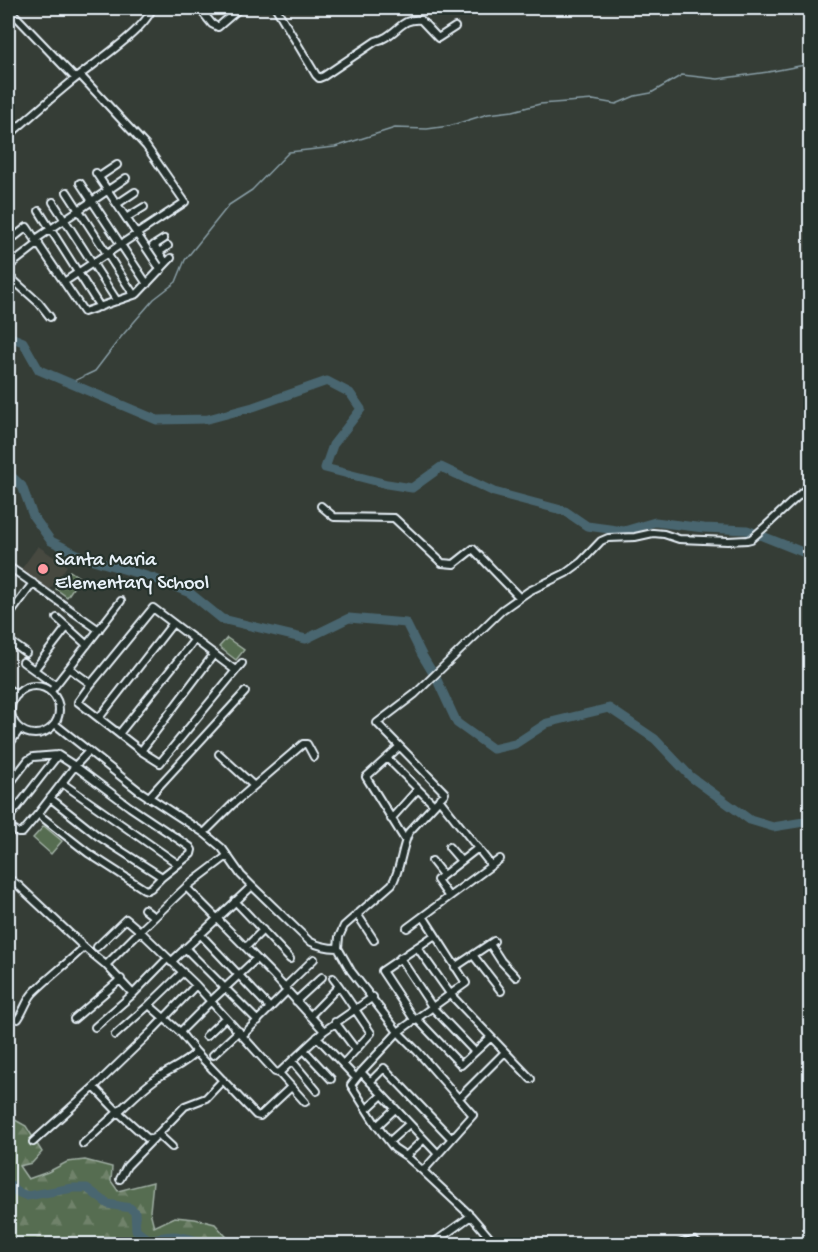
<svg xmlns="http://www.w3.org/2000/svg" width="818" height="1252" font-family="'Gochi Hand',sans-serif">
<style>
.built{fill:#474841}
.grass{fill:#576d51;stroke:#a0afa4;stroke-width:1.5}
.forest{fill:url(#forest-firs);stroke:#a0afa4;stroke-width:1.5}
.lines{fill:none;stroke-linecap:round;stroke-linejoin:round}
.stream{stroke:#899ea6;stroke-width:1.5}
.river{stroke:#4a6670;stroke-width:9}
.street-casing{stroke:#e8f1f8;stroke-width:10}
.street{stroke:#26332d;stroke-width:6}
.poi-dot{fill:#ff9aa2;stroke:#26332d;stroke-width:2}
.labels{text-anchor:middle;stroke-width:4.5;stroke-linejoin:round;paint-order:stroke}
.poi-label{font-size:20px;fill:#e8f1f8;stroke:#26332d;text-anchor:start}
</style>
<defs>
<pattern id="forest-firs" width="22" height="20" patternUnits="userSpaceOnUse" patternTransform="scale(1.5)"><rect width="22" height="20" fill="#576d51"/><path d="M5 1l3.5 6h-7zM16 11l3.5 6h-7z" fill="#6f826b"/></pattern>
</defs>
<rect width="100%" height="100%" fill="#353d36"/>
<filter id="ink" filterUnits="userSpaceOnUse"><feTurbulence type="fractalNoise" baseFrequency=".0167" numOctaves="2"/><feDisplacementMap in="SourceGraphic" scale="12" xChannelSelector="R" yChannelSelector="G"/><feConvolveMatrix kernelMatrix="1 2 1 2 8 2 1 2 1" color-interpolation-filters="sRGB"/></filter>
<g filter="url(#ink)">
<!-- built -->
<path class="built" d="M38,546L67,566L49,591L20,571Z"/>
<!-- grass -->
<path class="grass" d="M70,571L80,578L67,597L56,589Z
M227,638L244,650L236,660L219,647Z
M44,826L62,841L51,854L33,838Z"/>
<!-- forest -->
<path class="forest" d="M8,1116L26,1126L42,1152L32,1163L19,1166L28,1179L48,1172L67,1162L85,1160L112,1167L111,1181L118,1191L153,1182L150,1211L154,1227L175,1217L195,1219L215,1224L233,1244H8Z"/>
<g class="lines">
<!-- stream -->
<path class="stream" d="M70,383L95,371L121,337L154,299L176,282L185,260L229,205L252,190L289,152L335,147L395,128L427,129L449,126L488,114L513,111L540,104L593,100L616,104L635,96L651,93L682,75L718,79L768,72L810,64"/>
<!-- river -->
<path class="river" d="M8,336L23,342L39,370L157,420L208,419L253,407L327,381L350,393L361,409L333,445L325,468L387,484L412,488L441,467L494,492L565,511L587,526L624,531L655,522L704,528L747,530L810,555
M8,473L22,486L33,516L51,541L83,557L153,578L190,593L222,619L306,639L349,618L406,623L422,655L437,680L457,723L493,749L515,744L547,723L609,708L655,739L691,777L750,820L773,827L810,821
M8,1183L15,1191L27,1196L73,1188H87L108,1204L130,1208L135,1212L136,1230C151,1245 155,1236 173,1236C184,1236 196,1241 207,1244"/>
<!-- street casing -->
<g class="street-casing">
<path id="street" d="M8,8L75,78
M199,8L212,24L218,27L240,8
M276,8L316,75L319,78L324,76L376,41C380,40 383,39 386,37C400,29 403,18 421,20L438,38L455,27
M8,136C29,118 49,100 71,82C90,66 146,30 152,8
M96,173L161,270
M99,177L117,165
M80,183L147,284
M67,192L134,295
M53,202L117,301
M117,204L135,192
M39,211L100,307
M126,218L144,207
M36,239L126,178
M8,242L27,227L84,312L137,294L171,258
M154,245L166,263
M153,246L164,239
M159,252L168,246
M8,267L39,243
M8,281L11,278L39,303L50,317
M64,282L185,202L146,146L80,75
M321,506L334,517L394,518L442,563L454,564L473,549L519,597
M8,566L99,630
M8,617L33,583
M57,618L87,645
M8,640L26,653
M23,662L55,685
M69,668L91,684
M34,670L67,627
M235,670L153,608L91,684L78,702L141,751L160,763L242,663
M11 710a24 24 0 1 1 48 0a24 24 0 1 1-48 0Z
M8,689L17,695
M51,691L121,601
M99,718L173,623
M56,725L138,790L204,833L222,848L241,875L252,886L309,941C318,946 327,948 338,948
M119,734L195,639
M8,746L20,729
M399,747L366,777L405,840
M141,751L214,654
M219,754L254,786
M387,758L434,805
M62,783L178,864
M8,786L28,760L33,757L58,755L75,766L130,807L190,847L192,850L191,854L162,877L151,888L147,890L144,889L88,853L38,814
M50,798L98,836L162,877
M148,798L245,692
M439,799L491,865
M8,819L58,755
M391,819L418,789
M8,826L18,833H22L38,814L75,766L89,751
M204,833L233,804L303,744H307L314,757
M449,847L461,861
M227,856L186,887L140,931L196,985L275,1072L279,1073L324,1031L373,997
M432,861L443,875
M8,878L18,885L84,947L106,965L133,994L168,958
M186,887L273,975L324,1031
M449,897L437,880L478,848
M235,901L290,959
M144,909L154,917
M357,914L374,940
M423,916L466,983L398,1032L361,1072L351,1085L377,1126L394,1148L406,1156L423,1171L471,1216L495,1244
M407,928L500,859
M200,934L270,1008
M490,944L501,961L516,977
M97,947L126,919L140,931L106,965
M246,947L263,930
M417,947L451,995L531,1079
M185,948L258,1021
M473,955L501,991
M400,958L433,1008L475,1052
M171,962L252,886
M455,967L494,941
M183,972L149,1005L180,1032L196,1052L256,1115L260,1116L291,1087
M333,978L339,986
M284,988L314,959
M296,1001L322,977
M310,1016L339,986L371,1033L343,1064
M18,1019C24,1011 26,1001 33,993C49,977 68,963 84,947
M74,1019L121,979
M417,1019L461,1065L491,1037
M415,1021L382,971L435,935
M335,1022L356,1050
M95,1027L133,994
M180,1032L211,1001L256,959
M115,1035L149,1005
M243,1035L287,991
M206,1036L225,1018
M317,1037L356,1078
M304,1050L331,1079
M196,1052C185,1064 170,1069 157,1078C143,1088 131,1100 118,1112L94,1087L150,1033L196,985
M213,1055L239,1031
M292,1061L317,1091
M361,1072L438,1154
M279,1073L305,1102
M370,1082L384,1068L451,1138
M459,1098L505,1052
M367,1109L382,1095
M377,1126L395,1109
M158,1134L172,1147
M390,1141L409,1124
M33,1142L94,1087
M83,1144L118,1112L147,1138L153,1139
M406,1156L424,1139
M423,1171L473,1115L418,1052L398,1032L351,971L338,948L339,937L344,926L392,884C401,869 401,849 409,832L445,793L377,723L415,694L502,610L529,591L566,573L581,562L601,541L608,538L635,537L653,533L664,534L679,539L728,541L747,540L751,539L767,525L810,485
M120,1179L127,1166L185,1106L206,1098L223,1080
M432,1244L471,1216
M679,1244L682,1243L695,1241L698,1244"/>
</g>
<!-- street -->
<use href="#street" class="street"/>
</g>
</g>
<!-- markers -->
<circle class="poi-dot" cx="43" cy="569" r="6"/>
<g class="labels">
<!-- poi labels -->
<g class="poi-label">
<text x="55" y="565">Santa Maria<tspan x="55" dy="23">Elementary School</tspan></text>
</g>
</g>
<!-- margin -->
<rect width="818" height="1252" fill="none" stroke="#26332d" stroke-width="30"/>
<rect x="15" y="15" width="788" height="1222" fill="none" stroke="#e8f1f8" stroke-width="2" filter="url(#ink)"/>
</svg>
